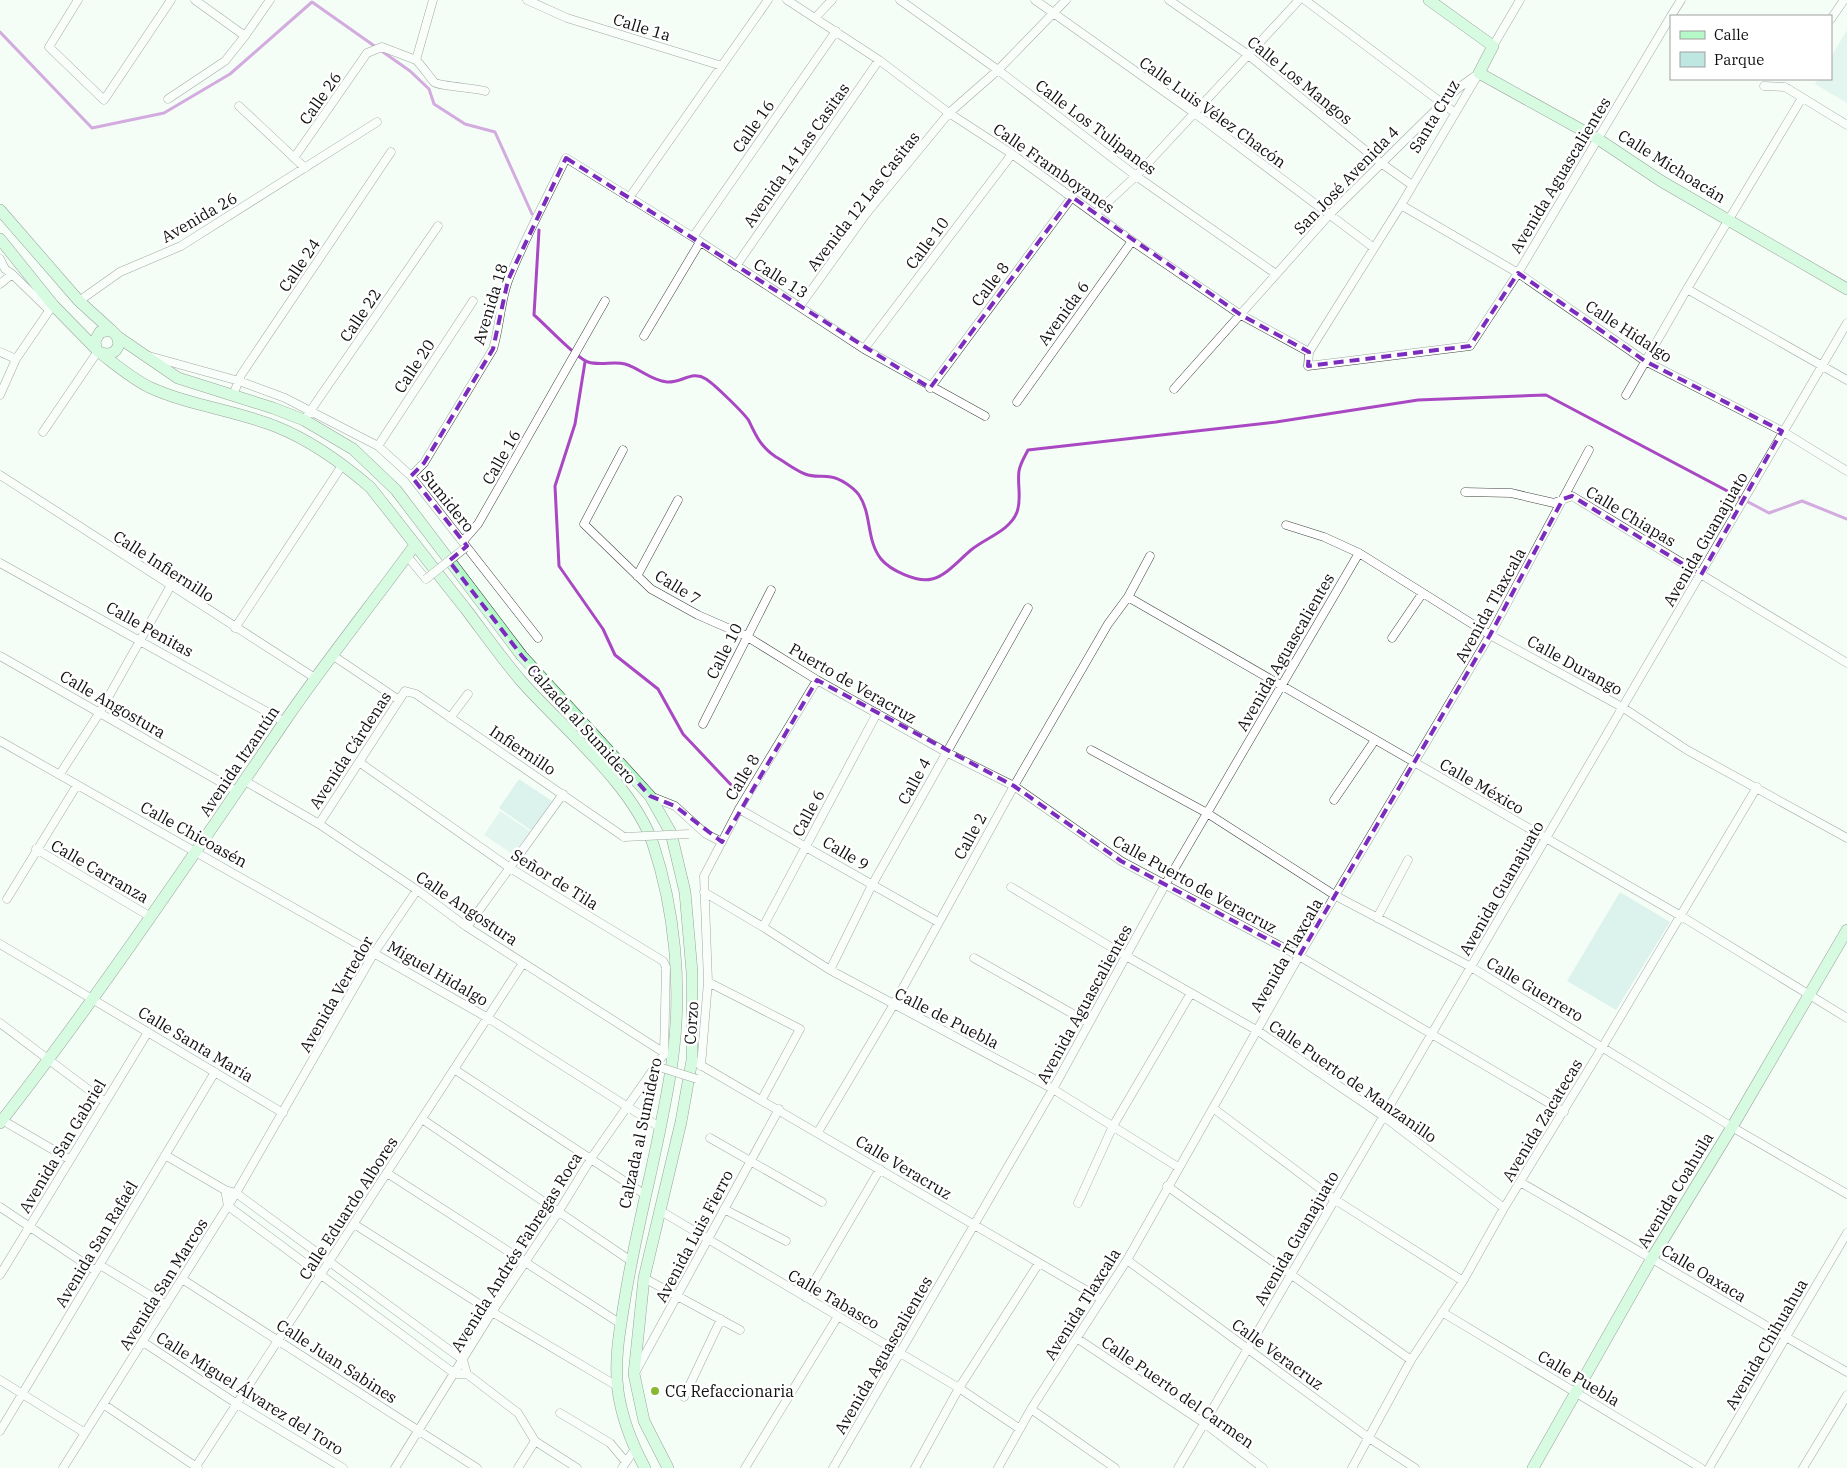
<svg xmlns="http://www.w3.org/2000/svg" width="1847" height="1468" font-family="'IBM Plex Serif',serif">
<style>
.green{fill:#bfe7e2}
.pitch{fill:#cdece4}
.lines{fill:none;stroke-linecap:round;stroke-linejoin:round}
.stream{stroke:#aa48c4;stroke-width:3}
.street-casing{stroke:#434343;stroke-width:9}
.secondary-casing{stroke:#323232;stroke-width:12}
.street{stroke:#fff;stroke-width:8}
.secondary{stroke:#b4f9c7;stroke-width:11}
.street-bridge-casing{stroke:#434343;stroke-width:9;stroke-linecap:butt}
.street-bridge{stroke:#fff;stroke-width:8}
.marked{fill:none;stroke:#7b2cbf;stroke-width:4;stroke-dasharray:10 6;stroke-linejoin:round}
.poi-dot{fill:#8ab731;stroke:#fff;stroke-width:2}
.labels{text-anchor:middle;stroke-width:5;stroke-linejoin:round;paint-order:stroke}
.street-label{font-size:16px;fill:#101010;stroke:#fff}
.poi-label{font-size:16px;fill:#101010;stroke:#fff;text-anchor:start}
</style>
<rect width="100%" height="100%" fill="#f4fef6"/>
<!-- green -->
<path class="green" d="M519,779L552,801L532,831L499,808Z
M1620,892L1670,922L1616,1010L1567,981Z"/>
<!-- pitch -->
<path class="pitch" d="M1847,30V103L1815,84L1818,79H1831V57Z
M500,811L531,832L515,856L484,835Z"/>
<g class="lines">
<!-- stream -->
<path class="stream" d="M0,32L92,128L164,113L230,74L312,2L410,71L429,89L434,104L465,124L495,132L532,214
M539,230L534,315C545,324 577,359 588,362C600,366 614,361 625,364C641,369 650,380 667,382C682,383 692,370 706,379C714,384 745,414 749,421C756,436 761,447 776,457C785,462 795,470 805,474C815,478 822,475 831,477C840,478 854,488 859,495C872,514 866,540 881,559C890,570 917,583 932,579C946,576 960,559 971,550C985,538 1010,531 1017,512C1022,498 1017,484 1019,471C1020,464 1025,456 1028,450L1276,422L1418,400L1546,395L1769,513L1802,501L1847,519
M585,362L575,424L555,486L559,566L603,629L615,655L658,689L683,734L734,788"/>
<!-- street casing -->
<g class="street-casing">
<path id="street" d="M78,0L49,47L104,100L171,0
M195,0L245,36
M527,0L567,18L722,66
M787,0L879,60L949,113L1012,154L1132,241L1241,315L1309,352
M900,0L998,70L1136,176L1276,274
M1035,0L1193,112L1374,248
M1169,0L1247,54L1381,163L1412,185
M1305,0L1454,112
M1671,16L1681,0
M815,18L832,0
M1831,19L1844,0
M1493,46L1520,0
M416,60C423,67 428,75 434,82C438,86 474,88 485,91
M1479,73L1401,205L1309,352L1308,366L1470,346L1518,273L1671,16
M1764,86L1785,87
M1785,87L1847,125
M168,99L225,61L245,36L270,0
M239,106L305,168
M294,158L367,53L382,47L416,60L433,0
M629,198L768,0
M1401,205L1518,273L1645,361L1782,431L1847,471
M1096,213L1136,176L1299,0
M693,237L836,31
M0,259L5,269L12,274L0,284
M736,266L879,60
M12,274L49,310
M1687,289L1847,380
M79,301L120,272L181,246L377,122
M800,306L866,214L949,113L998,70L1066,0
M644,336L700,242
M864,349L1012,154
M0,352L16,359
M149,356L239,381L285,398L378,446L411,476L538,638
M930,388L1072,197
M1174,389L1329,215L1457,89L1475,76
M0,395L16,359L53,305
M233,395L241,375L391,152
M1626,395L1687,289L1802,98
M1017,402L1132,241
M304,420L438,226
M43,432L98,351
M378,446L473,301
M623,450L584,524L651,589L698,615L746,636L817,680L946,752L1014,786L1121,861L1299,956L1564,1112
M0,475L315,678
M411,476L424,463L493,349C500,326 500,303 508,281C524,239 547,198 566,158L693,237L864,349L985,416
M1465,492L1511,493L1554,503L1572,496L1847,663
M1286,525L1324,537L1359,553L1490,635L1622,707L1687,750L1847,838
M463,541L478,524L605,301
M407,556L426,579
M0,563L285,722
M637,576L678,500
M1128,597L1681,916L1847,1018
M235,628L343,464
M1392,638L1422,594
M332,655L399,700
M0,656L238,792
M450,718L468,694
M703,724L771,590
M0,741L488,1018L661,1128
M1091,750L1207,813L1336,896L1471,967L1732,1127L1847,1194
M359,762L510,868L663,961L666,967L664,1054L592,1157L559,1211L492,1312L395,1468
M60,774L100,712L170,587
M245,781L319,824L417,890L467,927L666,1054
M650,796L675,806L706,834L722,842
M1334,800L1375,740
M739,809L938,922
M319,824L405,691L416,694L624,837
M36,849L151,917
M1011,887L1126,956L1258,1031L1383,1116L1504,1208
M704,892L763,927L830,970L1053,1089L1178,1167
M7,899L77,785
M1377,918L1408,860
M467,927L563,794
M763,927L877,713
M0,944L283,1113
M974,958L1089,1023
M830,970L872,885L1028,608
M708,982L800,1029L762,1099
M0,1023L105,1102
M692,1060L1101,1299
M701,1066L708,982L704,876L739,809L817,680
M454,1069L644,1194
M1213,1108L1334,1199L1463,1281
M422,1119L631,1261
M2,1120L69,1159
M818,1132L894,1004L1014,786L1108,624L1128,597L1150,556
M710,1138L822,1202
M165,1155L225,1190L236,1193L463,1360
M387,1173L621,1324
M1520,1182C1630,1245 1737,1310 1847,1372
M1167,1186L1411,1360
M225,1190L228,1206L455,1374H467
M1078,1203L1113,1126L1191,993
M0,1207L96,1271
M724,1209L786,1241
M659,1210L959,1388L1020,1429
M354,1224L492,1312L617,1386
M1127,1260L1369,1438L1415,1468
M100,1265L166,1305
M0,1275L148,1032
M644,1278L740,1330
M182,1279L477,1468
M805,1297L880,1169
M1442,1312L1701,1468
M1078,1339L1204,1423L1263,1468
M143,1342L237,1404L343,1468
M463,1360L467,1374L518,1413L535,1441L577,1468
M636,1371L779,1109
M0,1380L85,1433
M684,1397L721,1319
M103,1404L198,1468
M1031,1409L1115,1468
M560,1413L610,1443L626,1462
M0,1431L215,1072
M63,1468L236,1193L374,953L417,890
M195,1468L523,963
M518,1468L535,1441
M622,1468L635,1449
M745,1468L838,1316
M833,1468L1053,1089L1165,885L1359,553
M915,1468L959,1388L1039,1263
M998,1468L1031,1409L1127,1260L1299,956L1490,635L1589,450
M1178,1468L1847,323
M1352,1468L1411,1360L1463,1281L1504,1208L1603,1046L1757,787
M1709,1468L1847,1233
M1803,1468L1847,1395"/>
</g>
<!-- secondary casing -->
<g class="secondary-casing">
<path id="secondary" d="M1429,0L1493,46L1479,73L1598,139L1661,181L1847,289
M0,210L79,301L112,331
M0,239L53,305L99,352C108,356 116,354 119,344L117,336L111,330L100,332L95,341L96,349
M118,337L178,378L273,408L304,420L353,449L396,490L522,656L650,796L671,833L685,892L692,972V1060L681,1122L644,1278L634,1374L644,1421L668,1468
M99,352C115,364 131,378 149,387C190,406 236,410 277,427C312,441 342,463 370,487C402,527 433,568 465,608C484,633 502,659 522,682C563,728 633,785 653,844C675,910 682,986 673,1056C662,1137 638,1217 625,1298C620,1329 614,1359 618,1391C622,1419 632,1444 645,1468
M0,1123C101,993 192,857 285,721C326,661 372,604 415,545
M1533,1468L1652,1258L1732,1127L1847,930"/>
</g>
<!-- street -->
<use href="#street" class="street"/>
<!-- secondary -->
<use href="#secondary" class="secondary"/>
<!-- street-bridge casing -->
<g class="street-bridge-casing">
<path id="street-bridge" d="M426,579L465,548
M624,837L689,834
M656,1066L697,1079"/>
</g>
<!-- street-bridge -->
<use href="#street-bridge" class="street-bridge"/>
</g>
<!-- marked area -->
<path d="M0 0H1847V1468H0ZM566,158L930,388L1072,197L1241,315L1309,352L1308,366L1470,346L1518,273L1645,361L1782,431L1701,575L1572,496L1563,499L1490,635L1299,956L1121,861L1014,786L817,680L722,842L675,806L650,796L522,656L449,561L467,546L411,476L424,463L493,349L508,280Z" fill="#f4fef6" fill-opacity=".55" fill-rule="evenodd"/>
<path class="marked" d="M566,158L930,388L1072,197L1241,315L1309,352L1308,366L1470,346L1518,273L1645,361L1782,431L1701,575L1572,496L1563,499L1490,635L1299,956L1121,861L1014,786L817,680L722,842L675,806L650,796L522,656L449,561L467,546L411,476L424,463L493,349L508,280Z"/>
<!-- markers -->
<circle class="poi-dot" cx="655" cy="1391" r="5"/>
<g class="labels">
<!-- street labels -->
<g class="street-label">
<text transform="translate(642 27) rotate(17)" y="6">Calle 1a</text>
<text transform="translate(1300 80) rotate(39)" y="6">Calle Los Mangos</text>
<text transform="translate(320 98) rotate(-55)" y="6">Calle 26</text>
<text transform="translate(1213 112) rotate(36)" y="6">Calle Luis Vélez Chacón</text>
<text transform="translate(1434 116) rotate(-59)" y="6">Santa Cruz</text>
<text transform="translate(753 126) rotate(-55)" y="6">Calle 16</text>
<text transform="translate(1096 127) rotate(37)" y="6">Calle Los Tulipanes</text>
<text transform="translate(796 155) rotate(-55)" y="6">Avenida 14 Las Casitas</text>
<text transform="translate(1672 166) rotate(32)" y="6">Calle Michoacán</text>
<text transform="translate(1054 168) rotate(35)" y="6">Calle Framboyanes</text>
<text transform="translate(1560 175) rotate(-59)" y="6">Avenida Aguascalientes</text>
<text transform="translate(1346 180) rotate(-46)" y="6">San José Avenida 4</text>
<text transform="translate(863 201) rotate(-52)" y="6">Avenida 12 Las Casitas</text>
<text transform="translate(199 217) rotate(-30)" y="6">Avenida 26</text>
<text transform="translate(927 243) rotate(-53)" y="6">Calle 10</text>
<text transform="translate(299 265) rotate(-56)" y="6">Calle 24</text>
<text transform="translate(781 278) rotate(32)" y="6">Calle 13</text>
<text transform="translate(990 284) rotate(-53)" y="6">Calle 8</text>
<text transform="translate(490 304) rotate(-73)" y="6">Avenida 18</text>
<text transform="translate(1063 313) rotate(-54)" y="6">Avenida 6</text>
<text transform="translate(360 315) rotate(-56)" y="6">Calle 22</text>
<text transform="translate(1629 331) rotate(33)" y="6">Calle Hidalgo</text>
<text transform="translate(414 366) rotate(-57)" y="6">Calle 20</text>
<text transform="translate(501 457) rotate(-60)" y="6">Calle 16</text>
<text transform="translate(448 501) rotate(51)" y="6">Sumidero</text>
<text transform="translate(1631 516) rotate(31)" y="6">Calle Chiapas</text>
<text transform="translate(1705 539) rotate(-60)" y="6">Avenida Guanajuato</text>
<text transform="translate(164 566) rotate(33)" y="6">Calle Infiernillo</text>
<text transform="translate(678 587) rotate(32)" y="6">Calle 7</text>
<text transform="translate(1490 605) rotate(-61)" y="6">Avenida Tlaxcala</text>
<text transform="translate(150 629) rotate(29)" y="6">Calle Penitas</text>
<text transform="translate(724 651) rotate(-63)" y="6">Calle 10</text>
<text transform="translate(1285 652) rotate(-60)" y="6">Avenida Aguascalientes</text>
<text transform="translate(1575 665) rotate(29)" y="6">Calle Durango</text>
<text transform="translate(853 683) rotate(30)" y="6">Puerto de Veracruz</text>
<text transform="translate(113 704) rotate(30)" y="6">Calle Angostura</text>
<text transform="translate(582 724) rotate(48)" y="6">Calzada al Sumidero</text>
<text transform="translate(350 750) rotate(-57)" y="6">Avenida Cárdenas</text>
<text transform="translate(523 750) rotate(34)" y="6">Infiernillo</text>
<text transform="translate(239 761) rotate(-56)" y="6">Avenida Itzantún</text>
<text transform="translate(742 777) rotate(-59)" y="6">Calle 8</text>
<text transform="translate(914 781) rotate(-61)" y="6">Calle 4</text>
<text transform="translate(1482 786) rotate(30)" y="6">Calle México</text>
<text transform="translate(808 813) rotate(-62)" y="6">Calle 6</text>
<text transform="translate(194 834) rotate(29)" y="6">Calle Chicoasén</text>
<text transform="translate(970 836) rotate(-61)" y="6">Calle 2</text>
<text transform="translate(846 853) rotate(31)" y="6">Calle 9</text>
<text transform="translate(100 871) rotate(30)" y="6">Calle Carranza</text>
<text transform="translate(555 879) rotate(32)" y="6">Señor de Tila</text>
<text transform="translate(1195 884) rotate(29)" y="6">Calle Puerto de Veracruz</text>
<text transform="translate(1501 888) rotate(-60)" y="6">Avenida Guanajuato</text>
<text transform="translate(467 908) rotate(34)" y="6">Calle Angostura</text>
<text transform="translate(1286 955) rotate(-60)" y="6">Avenida Tlaxcala</text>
<text transform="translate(438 973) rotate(30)" y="6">Miguel Hidalgo</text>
<text transform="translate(1535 989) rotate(31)" y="6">Calle Guerrero</text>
<text transform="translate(336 994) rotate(-60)" y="6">Avenida Vertedor</text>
<text transform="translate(1084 1004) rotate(-61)" y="6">Avenida Aguascalientes</text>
<text transform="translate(947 1018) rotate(27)" y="6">Calle de Puebla</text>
<text transform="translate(691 1023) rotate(-86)" y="6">Corzo</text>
<text transform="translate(196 1044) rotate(31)" y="6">Calle Santa María</text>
<text transform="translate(1353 1081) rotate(35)" y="6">Calle Puerto de Manzanillo</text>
<text transform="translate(1542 1120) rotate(-59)" y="6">Avenida Zacatecas</text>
<text transform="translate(640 1133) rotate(-78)" y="6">Calzada al Sumidero</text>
<text transform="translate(62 1146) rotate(-59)" y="6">Avenida San Gabriel</text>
<text transform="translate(904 1167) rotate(31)" y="6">Calle Veracruz</text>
<text transform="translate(1675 1190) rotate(-59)" y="6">Avenida Coahuila</text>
<text transform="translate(348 1208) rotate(-57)" y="6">Calle Eduardo Albores</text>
<text transform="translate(694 1236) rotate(-62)" y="6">Avenida Luis Fierro</text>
<text transform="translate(1296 1238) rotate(-60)" y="6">Avenida Guanajuato</text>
<text transform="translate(96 1244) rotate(-59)" y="6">Avenida San Rafaél</text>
<text transform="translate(516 1252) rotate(-58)" y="6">Avenida Andrés Fabregas Roca</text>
<text transform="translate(1704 1273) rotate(31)" y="6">Calle Oaxaca</text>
<text transform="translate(163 1284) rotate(-58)" y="6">Avenida San Marcos</text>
<text transform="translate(834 1299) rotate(30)" y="6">Calle Tabasco</text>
<text transform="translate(1082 1304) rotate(-58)" y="6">Avenida Tlaxcala</text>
<text transform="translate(1766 1344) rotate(-60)" y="6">Avenida Chihuahua</text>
<text transform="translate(1278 1354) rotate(36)" y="6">Calle Veracruz</text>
<text transform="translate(883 1355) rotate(-60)" y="6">Avenida Aguascalientes</text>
<text transform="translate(337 1361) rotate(33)" y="6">Calle Juan Sabines</text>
<text transform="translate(1579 1378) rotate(31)" y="6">Calle Puebla</text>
<text transform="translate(1178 1392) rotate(35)" y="6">Calle Puerto del Carmen</text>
<text transform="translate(250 1393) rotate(32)" y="6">Calle Miguel Álvarez del Toro</text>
</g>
<!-- poi labels -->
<g class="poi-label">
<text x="665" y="1397">CG Refaccionaria</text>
</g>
</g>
<!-- legend -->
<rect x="1670" y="15" width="162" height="65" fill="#ffffff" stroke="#9f9f9f"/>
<rect x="1680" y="31" width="25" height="8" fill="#b4f9c7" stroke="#9f9f9f"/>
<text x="1714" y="40" font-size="15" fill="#101010">Calle</text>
<rect x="1680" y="52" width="25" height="15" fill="#bfe7e2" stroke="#9f9f9f"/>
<text x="1714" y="65" font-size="15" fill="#101010">Parque</text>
</svg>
